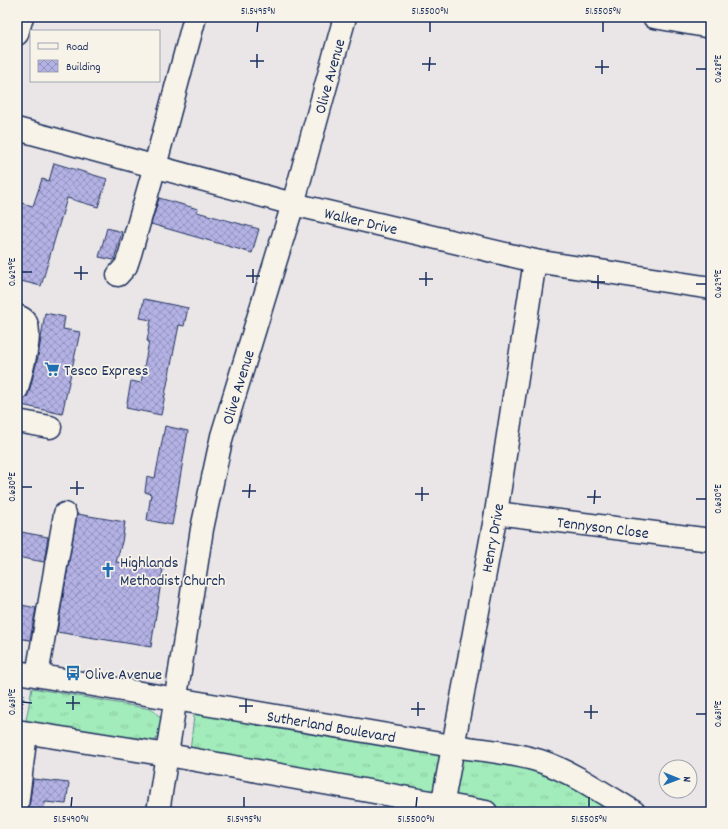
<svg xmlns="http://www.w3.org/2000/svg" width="728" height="829" font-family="Dekko,sans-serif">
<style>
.grass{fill:url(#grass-tufts);stroke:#5e8d8c}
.building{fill:url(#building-cross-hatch);stroke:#1b2f5e}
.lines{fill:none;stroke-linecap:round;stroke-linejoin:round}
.minor-casing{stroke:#1b2f5e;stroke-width:25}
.major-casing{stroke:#1b2f5e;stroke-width:25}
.path{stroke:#1b2f5e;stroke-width:2.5;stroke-dasharray:1 3;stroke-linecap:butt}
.minor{stroke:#f7f3e8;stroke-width:22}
.major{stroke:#f7f3e8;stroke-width:22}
.ticks{fill:none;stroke:#1b2f5e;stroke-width:1.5}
.labels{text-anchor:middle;stroke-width:3.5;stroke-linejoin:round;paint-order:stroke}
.street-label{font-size:16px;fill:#1b2f5e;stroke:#f7f3e8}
.poi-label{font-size:16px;fill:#1b2f5e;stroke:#f7f3e8;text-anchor:start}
.neatline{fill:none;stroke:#1b2f5e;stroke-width:1.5}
.ticks-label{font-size:10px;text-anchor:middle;fill:#1b2f5e}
</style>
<defs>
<pattern id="grass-tufts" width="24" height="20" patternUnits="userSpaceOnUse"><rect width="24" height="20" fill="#a2ebba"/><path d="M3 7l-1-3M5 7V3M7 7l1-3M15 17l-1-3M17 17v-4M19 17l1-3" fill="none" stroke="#8bcaa2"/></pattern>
<pattern id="building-cross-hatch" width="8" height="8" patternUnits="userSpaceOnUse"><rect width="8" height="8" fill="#b4b2e4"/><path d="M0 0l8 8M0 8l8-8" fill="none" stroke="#9291bc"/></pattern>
</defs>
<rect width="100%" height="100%" fill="#eae6e7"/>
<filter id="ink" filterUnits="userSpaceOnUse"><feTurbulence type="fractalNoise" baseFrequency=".025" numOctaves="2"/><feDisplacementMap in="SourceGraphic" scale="8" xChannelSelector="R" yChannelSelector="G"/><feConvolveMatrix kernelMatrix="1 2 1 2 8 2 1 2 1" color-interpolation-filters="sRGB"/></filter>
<g filter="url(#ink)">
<!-- grass -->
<path class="grass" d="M32,688L151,709C166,720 166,729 153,742L25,726Z
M195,707L512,757L630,812H499L440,802L190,751Z"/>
<!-- building -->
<path class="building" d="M54,163L107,179L98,207L67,198L41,286L17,280V216L21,203L33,206L42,179L49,181Z
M159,198L198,209L197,212L259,229L252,253L151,224Z
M107,228L122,232L114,260L99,257Z
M144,299L188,308L184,326L179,325L161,415L126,408L131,381L141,383L149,341H147L151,320L140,318Z
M45,313L65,317L63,329L80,332L62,414L17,404V401H21L26,398L29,392L38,357Z
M165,426L188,431L172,525L147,520L151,494L145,492L147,476L155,478Z
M77,514L125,522L122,542L116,562L163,569L151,647L57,632Z
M21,532L48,537L44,562L17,557Z
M17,604L36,608L30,640L17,638Z
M33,779L69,783L66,804L45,802L44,812H28L29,808Z"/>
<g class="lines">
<!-- minor casing -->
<g class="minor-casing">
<g id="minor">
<path d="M654,17L711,27"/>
<path id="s1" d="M17,129L293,204L535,261L711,288"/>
<path d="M118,275L126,266L130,254L155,166L195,17"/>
<path d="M17,316C19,317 23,318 25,321C34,332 20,375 17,389"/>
<path d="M17,421L50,427"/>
<path id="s2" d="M496,513L711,540"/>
<path id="s3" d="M17,672L452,746C481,750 512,752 540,761C573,772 604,794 634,812"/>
<path d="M37,675L65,514"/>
<path d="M17,731L168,755L486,812"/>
<path d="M17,806L26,733"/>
<path id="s4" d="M158,812L202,529L222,436L293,204L345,17"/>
<path id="s5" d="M441,812L496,513L535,261"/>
</g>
</g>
<!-- major casing -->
<g class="major-casing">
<path id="major" d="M17,34L22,17"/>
</g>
<!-- path -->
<path class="path" d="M21,711L24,694"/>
<!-- minor -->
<use href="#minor" class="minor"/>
<!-- major -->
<use href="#major" class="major"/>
</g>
</g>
<!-- ticks -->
<path class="ticks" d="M257,32L258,22M430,32V22M603,32V22M250,61H264M422,64H436M595,67H609M257,68V54M696,69H706M429,71L430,57M602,74V60M22,272H32M74,273H88M246,276H260M419,279H433M81,280V266M591,282H605M253,283V269M696,284H706M426,286V272M598,289V275M22,487H32M70,488H84M242,491H256M415,494H429M77,495V481M587,497H601M249,498L250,484M696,499H706M422,501V487M594,504L595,490M22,702L32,703M66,703H80M239,706H253M411,709H425M73,710V696M584,712H598M246,713V699M696,714H706M418,716V702M591,719V705M71,807L72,797M244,807V797M416,807L417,797M589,807V797"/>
<!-- icons -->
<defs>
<g id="supermarket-bare" transform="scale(1.2)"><path d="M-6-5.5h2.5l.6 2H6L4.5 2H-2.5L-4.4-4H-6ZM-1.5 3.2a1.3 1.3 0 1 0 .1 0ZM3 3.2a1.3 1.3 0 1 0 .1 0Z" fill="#1f6fb2" stroke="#f7f3e8" stroke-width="2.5" paint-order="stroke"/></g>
<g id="church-bare" transform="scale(1.2)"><path d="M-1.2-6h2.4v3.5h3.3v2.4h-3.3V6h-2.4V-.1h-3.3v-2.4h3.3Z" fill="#1f6fb2" stroke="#f7f3e8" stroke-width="2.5" paint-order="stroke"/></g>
<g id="bus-bare" transform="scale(1.2)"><path d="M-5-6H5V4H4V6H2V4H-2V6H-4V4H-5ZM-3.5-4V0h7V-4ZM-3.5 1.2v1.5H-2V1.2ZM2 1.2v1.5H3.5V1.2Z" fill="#1f6fb2" stroke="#f7f3e8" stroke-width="2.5" paint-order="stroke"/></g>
</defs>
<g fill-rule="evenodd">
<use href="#supermarket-bare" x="52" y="369"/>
<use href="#church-bare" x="108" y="570"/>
<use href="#bus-bare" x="73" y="673"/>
</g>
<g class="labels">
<!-- street labels -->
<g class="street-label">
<text dy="6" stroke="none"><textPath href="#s4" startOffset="757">Olive Avenue</textPath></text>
<text dy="6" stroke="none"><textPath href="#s1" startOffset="356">Walker Drive</textPath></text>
<text dy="6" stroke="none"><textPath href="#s4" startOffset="433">Olive Avenue</textPath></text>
<text dy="6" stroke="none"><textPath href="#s2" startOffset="108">Tennyson Close</textPath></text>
<text dy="6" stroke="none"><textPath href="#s5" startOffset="279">Henry Drive</textPath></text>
<text dy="6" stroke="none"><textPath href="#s3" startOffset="319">Sutherland Boulevard</textPath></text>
</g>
<!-- poi labels -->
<g class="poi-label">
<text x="64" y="375">Tesco Express</text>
<text x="120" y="567">Highlands<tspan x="120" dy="18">Methodist Church</tspan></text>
<text x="85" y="679">Olive Avenue</text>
</g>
</g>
<!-- margin -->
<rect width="728" height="829" fill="none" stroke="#f7f3e8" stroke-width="44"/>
<!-- legend -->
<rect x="30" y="30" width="130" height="52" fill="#f7f3e8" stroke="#9fa5b1"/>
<rect x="38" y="43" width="20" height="6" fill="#f7f3e8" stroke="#9fa5b1"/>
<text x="66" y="50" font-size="12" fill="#1b2f5e">Road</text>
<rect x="38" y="60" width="20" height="12" fill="url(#building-cross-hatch)" stroke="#9fa5b1"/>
<text x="66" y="70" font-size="12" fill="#1b2f5e">Building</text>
<!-- north arrow -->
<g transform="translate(678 779) rotate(91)"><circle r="19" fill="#f7f3e8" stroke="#9fa5b1"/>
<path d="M0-3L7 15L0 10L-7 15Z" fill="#1f6fb2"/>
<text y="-6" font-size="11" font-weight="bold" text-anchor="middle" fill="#1b2f5e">N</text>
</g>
<rect x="22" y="22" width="684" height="785" class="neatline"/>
<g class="ticks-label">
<text x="258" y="14">51.5495°N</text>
<text x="430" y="14">51.5500°N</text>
<text x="603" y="14">51.5505°N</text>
<text transform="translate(717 69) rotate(-90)" y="4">0.628°E</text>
<text transform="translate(11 272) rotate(-90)" y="4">0.629°E</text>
<text transform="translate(717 284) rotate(-90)" y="4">0.629°E</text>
<text transform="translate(11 487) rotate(-90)" y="4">0.630°E</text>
<text transform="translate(717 499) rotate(-90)" y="4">0.630°E</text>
<text transform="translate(11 702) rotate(-90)" y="4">0.631°E</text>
<text transform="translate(717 714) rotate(-90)" y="4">0.631°E</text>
<text x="71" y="822">51.5490°N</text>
<text x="244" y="822">51.5495°N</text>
<text x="416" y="822">51.5500°N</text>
<text x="589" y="822">51.5505°N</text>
</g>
</svg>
